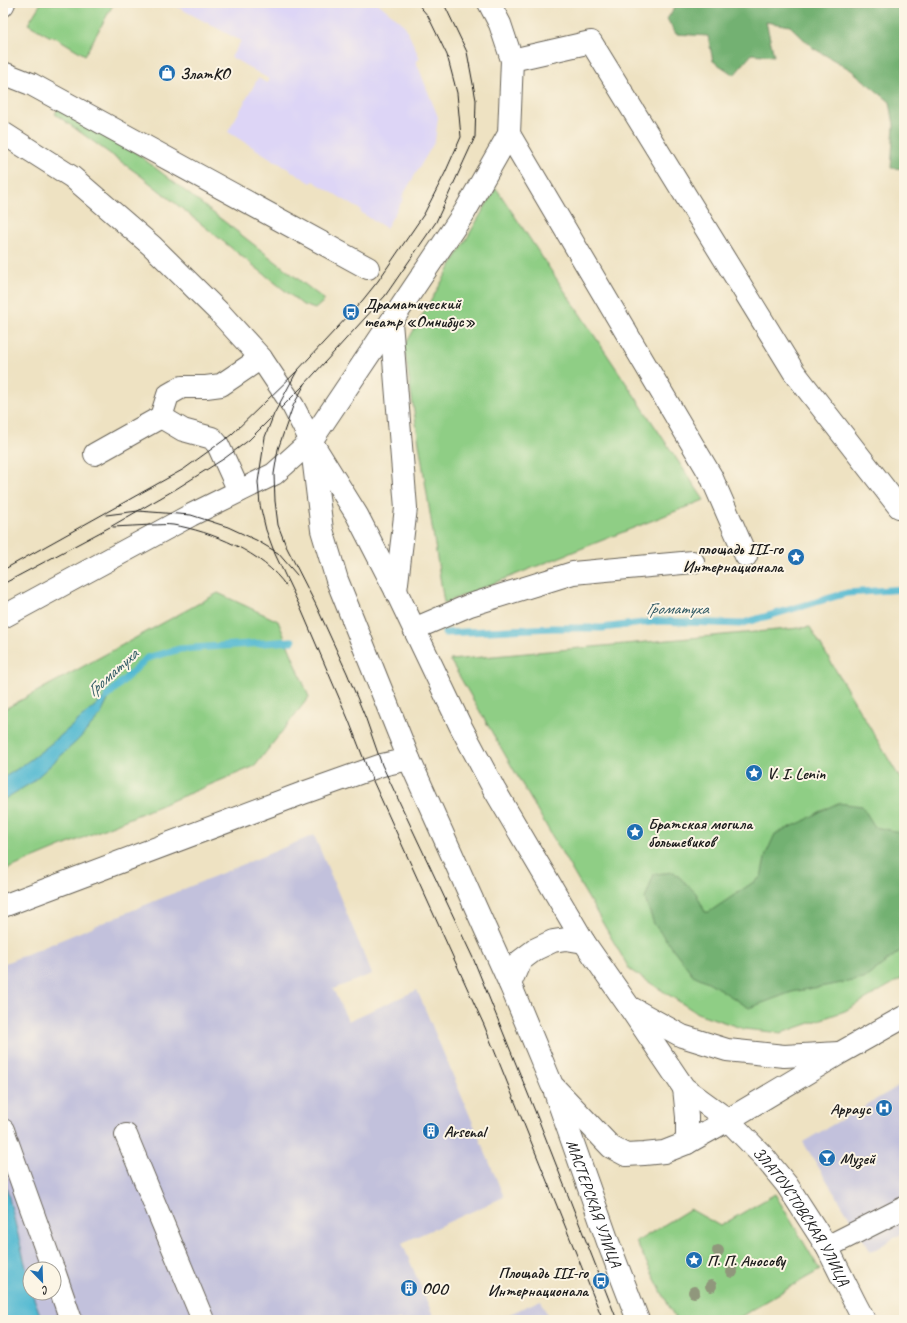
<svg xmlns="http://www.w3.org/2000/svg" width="907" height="1323" font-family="Caveat,sans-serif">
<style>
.built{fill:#ddd5f6}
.industrial{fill:#c2c1dc;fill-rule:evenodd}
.green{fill:#8fce85;stroke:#567550}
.forest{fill:#73b172;stroke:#486647}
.water{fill:#54bad2;stroke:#386b77}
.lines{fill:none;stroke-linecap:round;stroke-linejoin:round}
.stream{stroke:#54bad2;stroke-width:7}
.minor-casing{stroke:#666156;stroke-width:24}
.major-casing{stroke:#666156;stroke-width:24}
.minor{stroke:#fff;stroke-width:22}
.major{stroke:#fff;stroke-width:22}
.tram{stroke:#1c1c1c;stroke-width:1}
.tree{fill:#90977b}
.labels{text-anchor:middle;stroke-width:4;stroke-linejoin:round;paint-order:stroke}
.poi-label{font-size:16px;font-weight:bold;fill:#1c1c1c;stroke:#fcf5e5;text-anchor:start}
.street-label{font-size:16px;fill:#1c1c1c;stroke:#fcf5e5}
.water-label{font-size:17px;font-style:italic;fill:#325b65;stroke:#fcf5e5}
</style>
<rect width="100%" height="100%" fill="#fcf5e5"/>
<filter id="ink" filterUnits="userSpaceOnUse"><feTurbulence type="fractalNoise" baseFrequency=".025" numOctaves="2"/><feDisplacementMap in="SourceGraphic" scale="8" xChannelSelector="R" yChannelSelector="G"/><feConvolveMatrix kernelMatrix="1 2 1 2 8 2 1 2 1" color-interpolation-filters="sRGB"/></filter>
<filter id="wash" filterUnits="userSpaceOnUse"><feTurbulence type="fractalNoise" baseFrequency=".012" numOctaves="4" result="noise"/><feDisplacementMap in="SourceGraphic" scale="16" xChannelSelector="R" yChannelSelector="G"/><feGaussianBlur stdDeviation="0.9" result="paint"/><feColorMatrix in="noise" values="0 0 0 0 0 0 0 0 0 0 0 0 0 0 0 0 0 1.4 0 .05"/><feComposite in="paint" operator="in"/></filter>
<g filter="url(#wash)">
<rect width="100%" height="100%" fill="#eee2c2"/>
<!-- built -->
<path class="built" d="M170,3H378L405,26L420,59L416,61L438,117L435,141L402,197L404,198L386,228L360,212L361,210L323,187L313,181L311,183L228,132L258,78L267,83L269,79L231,57L241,41Z"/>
<!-- industrial -->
<path class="industrial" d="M314,835L372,974L333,989L348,1021L417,990L504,1197L402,1243L435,1320H3V964ZM30,1269H54V1293H30Z
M904,1083V1232L871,1252L803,1142Z
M541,1300L549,1320H496Z"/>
<!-- green -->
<path class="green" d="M41,3H114L85,55L55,37L49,36L28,24Z
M61,103L108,131L325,300L315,309L303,305L141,176L55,114Z
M496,188L704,500L444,603L404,347Z
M218,593L278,621L309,697L255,766L3,871V710Z
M810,627L904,785V977L845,1011L781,1033L744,1029L697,1013L630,970L450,660Z
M775,1194L820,1270L759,1305L736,1320H676L636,1242L690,1209L720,1226Z"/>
<!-- forest -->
<path class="forest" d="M678,3H904V169L891,168L894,125L890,102L851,70L813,48L790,26L766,22L774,56L752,54L734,75L713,61L708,36L676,34L667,19Z
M838,803L862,806L875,827L904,833V948L864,979L792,992L749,1008L710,983L693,975L654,924L645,899L654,874L674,872L696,893L705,912H709L761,877L766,854L775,834L804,821L821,811Z"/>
<!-- water -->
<path class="water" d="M113,690L100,716L77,741L31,783L3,800V778C43,754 78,720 113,690Z
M3,1173L30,1284V1293H32L42,1320H3Z"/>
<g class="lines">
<!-- stream -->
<path class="stream" d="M445,633L553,628H602L659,621L740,624L847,593L904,589
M107,696L147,658L180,649L292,641"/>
</g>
</g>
<g filter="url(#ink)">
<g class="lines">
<!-- minor casing -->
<g class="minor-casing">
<g id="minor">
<path d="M3,5L4,3"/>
<path d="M512,60L591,42L794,372L899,507"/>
<path d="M3,73L31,84L368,268"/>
<path d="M509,134L711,476L746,556"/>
<path d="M391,322L406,508L396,591"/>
<path d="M161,417L183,430L212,438L218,445L239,491"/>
<path d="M311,441L464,213L509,134L512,60L500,24L489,3"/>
<path d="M95,454L161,417L168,395L182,387H206L221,385L261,358"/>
<path d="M414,629L470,605L573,573L693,562"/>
<path d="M3,906L303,793L382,765L409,759"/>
<path id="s1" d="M728,1120L764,1157L787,1185L827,1247L855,1303L864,1320"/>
<path d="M3,1130L53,1269"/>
<path d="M126,1135L203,1320"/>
<path d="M827,1247L904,1208"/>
<path d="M54,1271L71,1320"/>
</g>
</g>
<!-- major casing -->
<g class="major-casing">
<g id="major">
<path d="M3,133L72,177L152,246L220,313L261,358L293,406L311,441L357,515L396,591L460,725L494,789L584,942L630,1008L684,1088L728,1120"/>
<path d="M312,448L322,530L337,580L409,759L510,984L552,1085L611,1147L626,1155L644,1154L664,1152L687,1143L728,1120L840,1053L904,1017"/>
<path d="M3,617L191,515L274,474L311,441"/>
<path d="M510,984L520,961L536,949L553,941L566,939L584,942"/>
<path d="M633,1009L682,1036L727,1050L784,1056L839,1053"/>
<path d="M684,1088L687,1117V1143"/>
<path id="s2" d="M555,1092L608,1242L638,1320"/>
</g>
</g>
<!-- minor -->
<use href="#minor" class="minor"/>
<!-- major -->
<use href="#major" class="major"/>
<!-- tram -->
<path class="tram" d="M297,371L274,414L265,437L258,482L260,505L266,530L275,554L301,609L349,721L368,770L484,1025L603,1320
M305,384L293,406L278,449L274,474L275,501L278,525L286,546L315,603L347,673L366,719L382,765L473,958L537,1116L617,1320
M281,408L305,384L385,296L436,222L475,137L476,100L467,52L446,8L441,3
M106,515L138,511L191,515L228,527L256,540L278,553L297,575
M113,527C126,526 139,526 152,525C159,525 167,524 173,525C211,531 264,553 286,586
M3,570L184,469L231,435L297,371L362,301L378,281L424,214L445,173L461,137L457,93L447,55L428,16L417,3
M3,584L110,527L176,489L225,458L249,440L271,418"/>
</g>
<!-- trees -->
<g class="tree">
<circle cx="718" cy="1251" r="6"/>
<circle cx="732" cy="1272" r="6"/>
<circle cx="711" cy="1286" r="6"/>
<circle cx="694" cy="1292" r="6"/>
</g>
</g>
<!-- icons -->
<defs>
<g id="shop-disc" transform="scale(0.9)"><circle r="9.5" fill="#1f6fb2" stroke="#fcf5e5"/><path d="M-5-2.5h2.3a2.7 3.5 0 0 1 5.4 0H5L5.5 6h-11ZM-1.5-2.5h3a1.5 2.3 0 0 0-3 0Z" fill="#fff"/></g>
<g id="bus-disc" transform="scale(0.9)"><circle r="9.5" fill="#1f6fb2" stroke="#fcf5e5"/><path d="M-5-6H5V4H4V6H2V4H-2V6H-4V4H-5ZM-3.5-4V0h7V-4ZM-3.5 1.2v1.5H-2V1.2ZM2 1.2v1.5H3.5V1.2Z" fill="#fff"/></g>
<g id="sight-disc" transform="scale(0.9)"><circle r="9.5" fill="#1f6fb2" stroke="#fcf5e5"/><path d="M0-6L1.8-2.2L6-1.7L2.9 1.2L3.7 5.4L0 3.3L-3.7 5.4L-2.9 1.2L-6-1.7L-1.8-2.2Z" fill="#fff"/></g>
<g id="hospital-disc" transform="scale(0.9)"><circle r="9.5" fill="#1f6fb2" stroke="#fcf5e5"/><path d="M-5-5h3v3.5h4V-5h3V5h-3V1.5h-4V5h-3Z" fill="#fff"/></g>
<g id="building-disc" transform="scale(0.9)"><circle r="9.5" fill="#1f6fb2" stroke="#fcf5e5"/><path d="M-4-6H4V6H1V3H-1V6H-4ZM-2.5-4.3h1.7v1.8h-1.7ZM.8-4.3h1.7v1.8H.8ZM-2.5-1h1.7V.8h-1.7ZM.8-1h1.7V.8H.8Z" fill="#fff"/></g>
<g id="bar-disc" transform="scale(0.9)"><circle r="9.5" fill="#1f6fb2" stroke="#fcf5e5"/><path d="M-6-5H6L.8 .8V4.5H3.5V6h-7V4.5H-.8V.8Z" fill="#fff"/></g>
</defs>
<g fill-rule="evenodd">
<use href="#shop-disc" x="167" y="73"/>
<use href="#bus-disc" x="351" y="312"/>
<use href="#sight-disc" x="796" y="557"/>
<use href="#sight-disc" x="754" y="773"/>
<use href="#sight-disc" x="635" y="832"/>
<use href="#hospital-disc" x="884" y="1108"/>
<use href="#building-disc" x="431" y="1131"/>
<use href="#bar-disc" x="827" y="1158"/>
<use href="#sight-disc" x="694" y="1260"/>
<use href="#bus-disc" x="601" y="1281"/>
<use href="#building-disc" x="409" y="1288"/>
</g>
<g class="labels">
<!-- poi labels -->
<g class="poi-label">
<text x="180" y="79">ЗлатКО</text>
<text x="364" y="309">Драматический<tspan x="364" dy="18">театр «Омнибус»</tspan></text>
<text x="783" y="554" text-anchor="end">площадь III-го<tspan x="783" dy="18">Интернационала</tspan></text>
<text x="767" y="779">V. I. Lenin</text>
<text x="648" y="829">Братская могила<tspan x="648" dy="18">большевиков</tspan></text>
<text x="871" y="1114" text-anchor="end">Арраус</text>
<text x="444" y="1137">Arsenal</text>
<text x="840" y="1164">Музей</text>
<text x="707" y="1266">П. П. Аносову</text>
<text x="588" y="1278" text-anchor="end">Площадь III-го<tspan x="588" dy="18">Интернационала</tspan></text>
<text x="422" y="1294">ООО</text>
</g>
<!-- street labels -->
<g class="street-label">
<text dy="6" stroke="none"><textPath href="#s2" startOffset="118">МАСТЕРСКАЯ УЛИЦА</textPath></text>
<text dy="6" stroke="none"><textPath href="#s1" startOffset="122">ЗЛАТОУСТОВСКАЯ УЛИЦА</textPath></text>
</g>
<!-- water labels -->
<g class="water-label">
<text x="677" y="614">Громатуха</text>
<text transform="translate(112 672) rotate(-42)" y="6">Громатуха</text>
</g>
</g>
<!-- margin -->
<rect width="907" height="1323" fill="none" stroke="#fcf5e5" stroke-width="16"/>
<!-- north arrow -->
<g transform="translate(42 1281) rotate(157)"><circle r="19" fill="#fcf5e5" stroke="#a29e95"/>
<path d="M0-3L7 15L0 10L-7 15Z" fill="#1f6fb2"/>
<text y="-6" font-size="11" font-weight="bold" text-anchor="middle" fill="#1c1c1c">С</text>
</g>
</svg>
